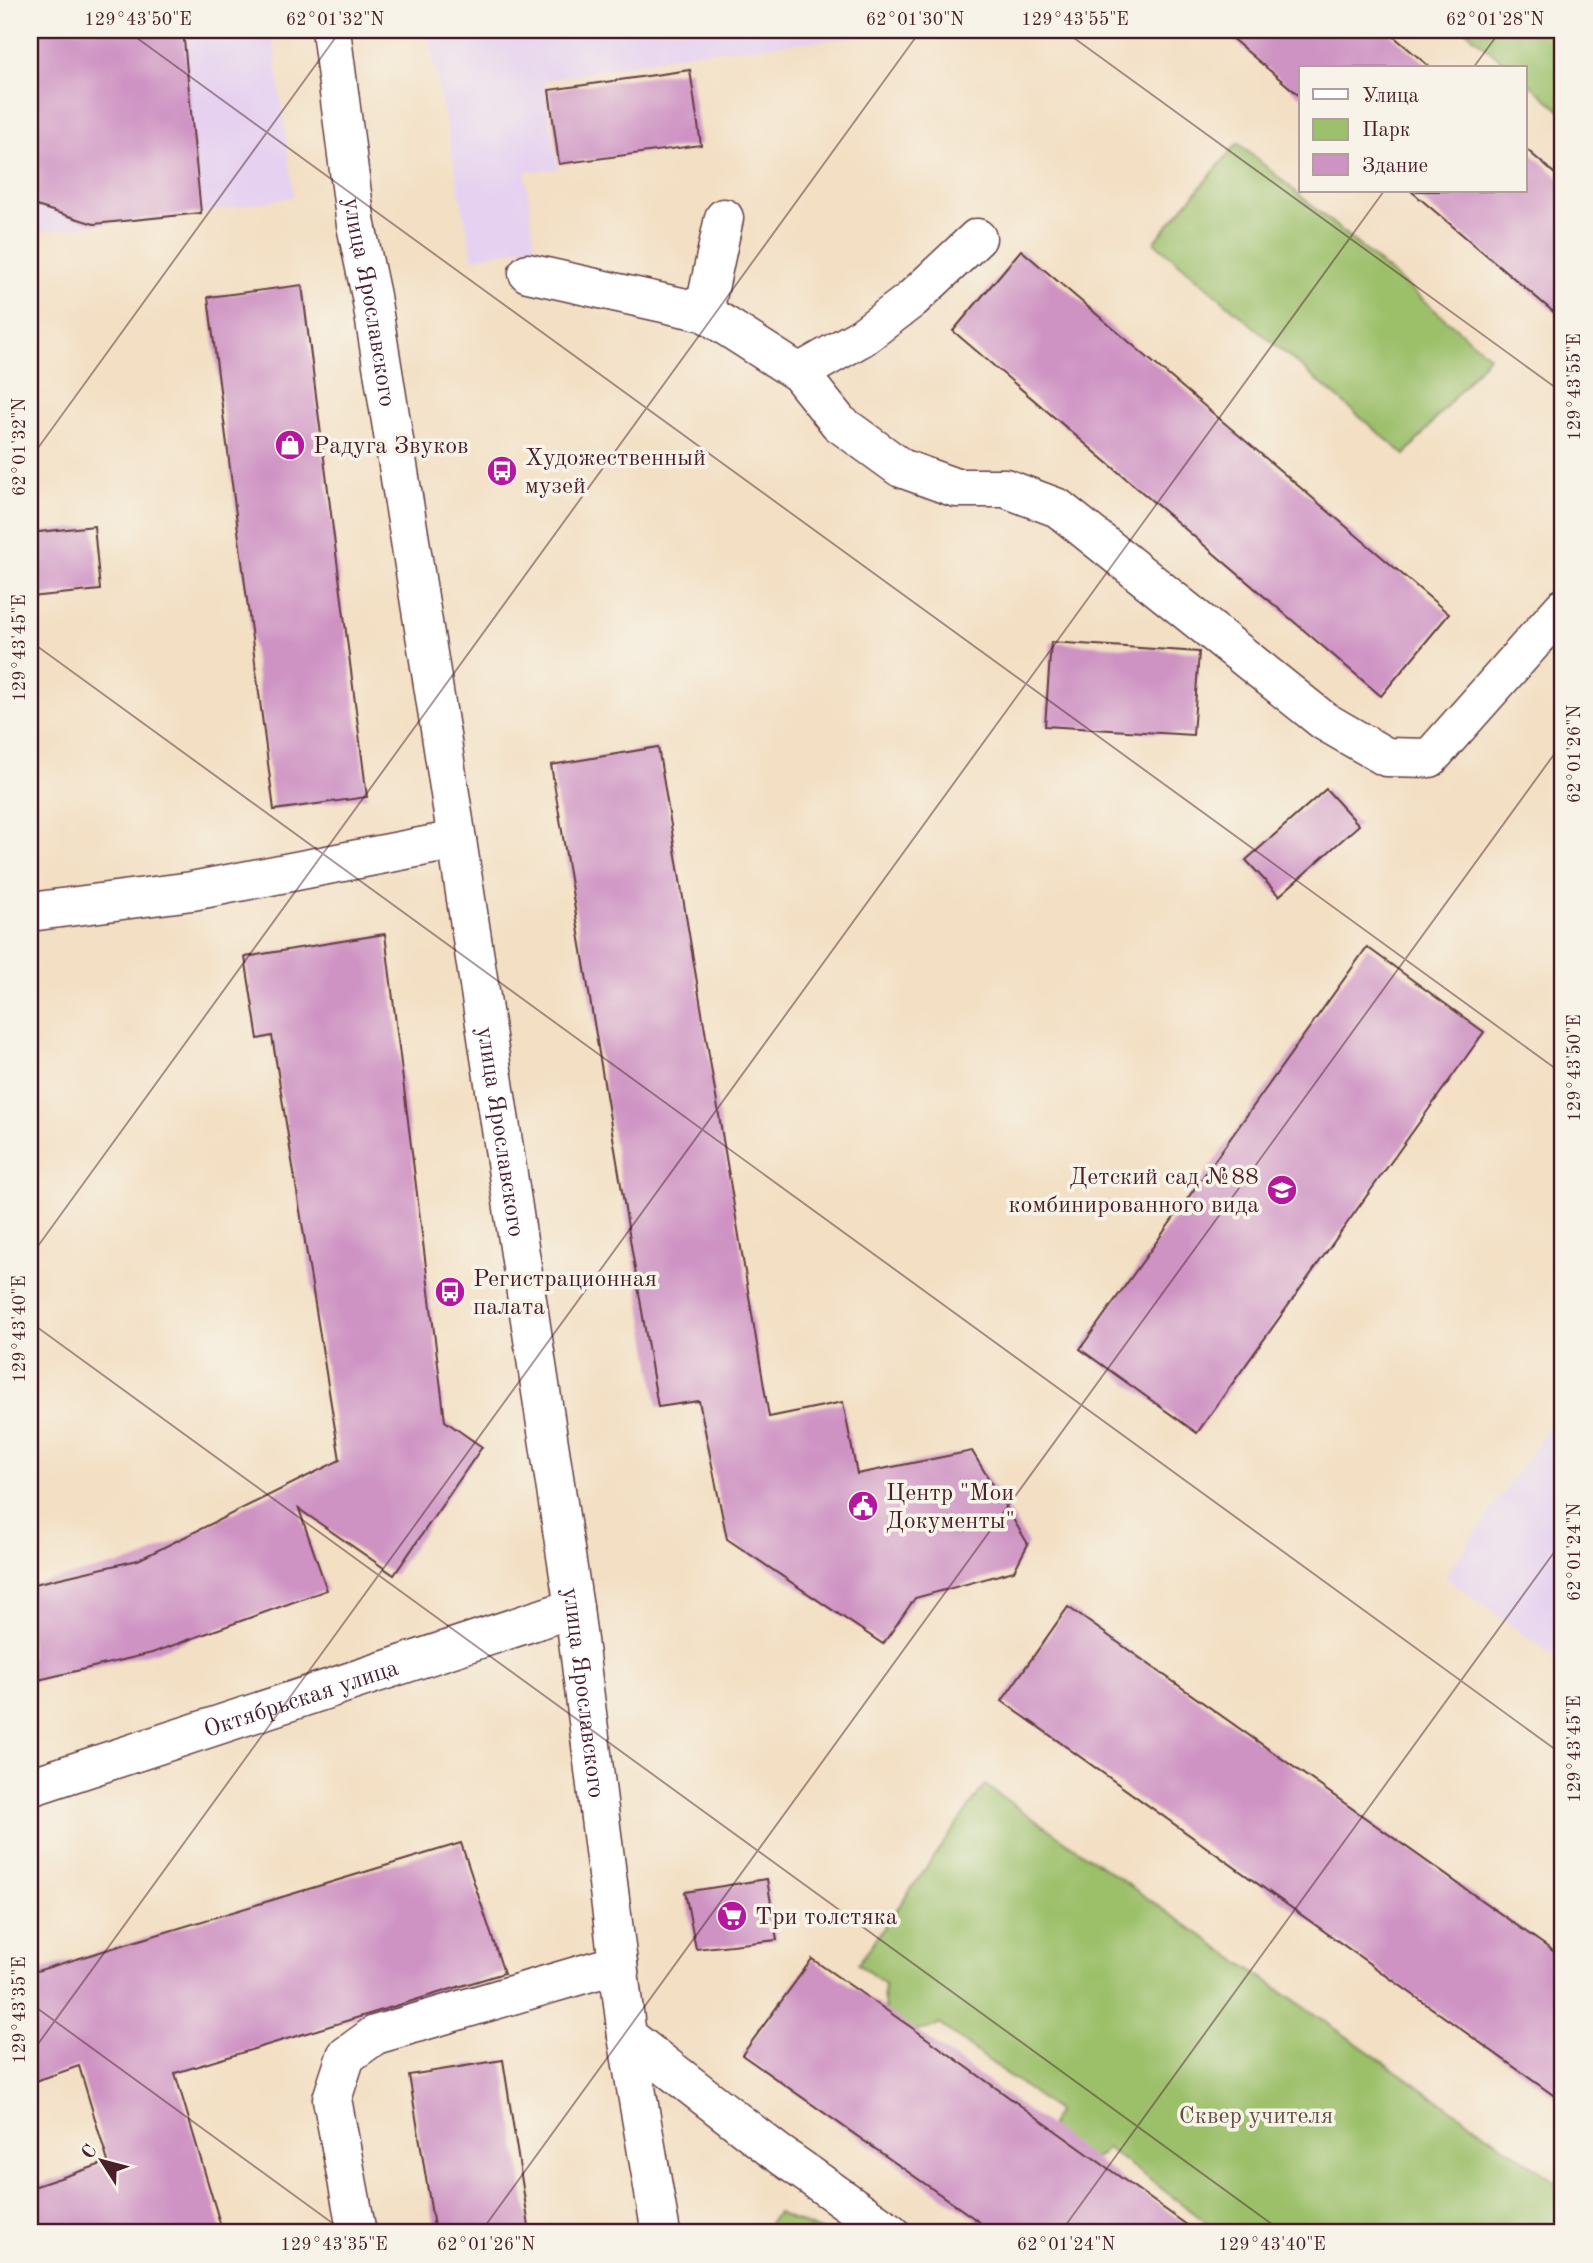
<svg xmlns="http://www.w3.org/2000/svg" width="1593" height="2263" font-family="'Old Standard TT',serif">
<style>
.built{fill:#e6d2f0}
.green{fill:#9cc06b;stroke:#73704b;stroke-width:2}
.building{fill:#ce92c3}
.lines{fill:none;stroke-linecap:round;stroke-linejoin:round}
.minor-casing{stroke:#633c42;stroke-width:41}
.tertiary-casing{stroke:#633c42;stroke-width:41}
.minor{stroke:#fff;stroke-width:38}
.tertiary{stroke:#fff;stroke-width:38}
.ticks{fill:none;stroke:#4a1f2b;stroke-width:2;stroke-opacity:0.45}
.labels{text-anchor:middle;stroke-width:7;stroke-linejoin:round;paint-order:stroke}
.street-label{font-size:24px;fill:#4a1f2b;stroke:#f7f3e8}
.poi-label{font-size:24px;fill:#4a1f2b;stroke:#f7f3e8;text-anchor:start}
.park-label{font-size:24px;fill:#634f3e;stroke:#f7f3e8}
.neatline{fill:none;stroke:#4a1f2b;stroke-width:2.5}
.ticks-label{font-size:18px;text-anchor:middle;fill:#4a1f2b}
</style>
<rect width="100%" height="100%" fill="#f7f3e8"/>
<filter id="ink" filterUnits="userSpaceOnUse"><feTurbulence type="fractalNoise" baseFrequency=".0143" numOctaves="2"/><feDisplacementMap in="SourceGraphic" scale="14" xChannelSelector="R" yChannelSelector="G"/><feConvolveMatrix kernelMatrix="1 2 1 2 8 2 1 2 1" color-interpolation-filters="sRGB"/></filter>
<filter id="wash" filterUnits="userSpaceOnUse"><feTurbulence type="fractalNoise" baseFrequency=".00686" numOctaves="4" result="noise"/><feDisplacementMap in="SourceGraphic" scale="28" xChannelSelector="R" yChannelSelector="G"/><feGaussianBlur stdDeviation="1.57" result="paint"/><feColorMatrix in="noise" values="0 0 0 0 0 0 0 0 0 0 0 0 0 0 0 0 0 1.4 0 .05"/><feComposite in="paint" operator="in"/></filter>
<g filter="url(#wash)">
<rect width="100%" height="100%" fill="#f3dfc3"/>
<!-- built -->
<path class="built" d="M30,30H272L294,197L201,213L30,233Z
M427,30H939L690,53L544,81L558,169L525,171L535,245L473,259Z
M1563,1406V1663L1445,1577Z"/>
<!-- green -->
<path class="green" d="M1465,30H1563V113L1525,80V68H1511Z
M1238,143L1489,356L1405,455L1154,242Z
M985,1785L1563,2187V2233H1221L1107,2148L1098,2157L1089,2161L1050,2128L1057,2111L939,2024C907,2042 876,2020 885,1984L858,1964Z
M777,2213L825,2233H772L769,2223Z"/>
<g id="blocks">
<!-- building -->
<path class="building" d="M30,30H183L201,213L94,224L30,204Z
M1222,30H1386L1431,68H1301V97Z
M690,70L701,145L559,164L549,90Z
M1525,148L1563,181V320L1411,191H1525Z
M1021,250L1449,614L1381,696L953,331Z
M302,285L367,797L274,810L208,297Z
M94,526L100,590L30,597V533Z
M1051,642L1199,652L1193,735L1045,726Z
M658,747L769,1417L843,1402L857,1474L972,1451L1028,1544L1014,1571L915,1598L883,1644L727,1539L699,1401L658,1407L551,765Z
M1326,789L1359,825L1279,896L1246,860Z
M385,934L445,1421L482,1447L394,1575L299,1509L327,1590L152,1653L30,1682V1585L138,1560L340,1460L272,1036L258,1039L245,957Z
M1367,947L1484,1032L1197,1433L1080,1349Z
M1068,1607L1563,1958V2102L1002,1701Z
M461,1843L504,1973L175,2073L223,2233H30V2188L108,2162L79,2066L30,2083V1973Z
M767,1879L777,1940L696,1949L685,1892Z
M812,1959L918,2032L1198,2233H995L742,2055Z
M503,2060L530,2233H435L409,2075Z"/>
</g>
</g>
<g filter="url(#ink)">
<use href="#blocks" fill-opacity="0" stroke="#633c42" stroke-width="2"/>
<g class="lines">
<!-- minor casing -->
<g class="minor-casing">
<path id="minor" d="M528,273L704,312L799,373L839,423L901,468L956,488H1005L1058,508L1324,721L1386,757L1430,758L1563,608
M704,312L724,218
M799,373L862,337L911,300L977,238
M30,912L192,891L457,840
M627,2036L775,2151L891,2233
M357,2233L332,2099L346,2056L375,2035L618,1964"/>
</g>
<!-- tertiary casing -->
<g class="tertiary-casing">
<g id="tertiary">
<path id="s1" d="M331,30L356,225L371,296L441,735L574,1608L627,2036L661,2233"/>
<path id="s2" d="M30,1787L574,1608"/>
</g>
</g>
<!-- minor -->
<use href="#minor" class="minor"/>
<!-- tertiary -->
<use href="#tertiary" class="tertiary"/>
</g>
</g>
<!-- ticks -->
<path class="ticks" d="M126,30L1563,1074M1063,30L1563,393M1473,68L1501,30M30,459L341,30M30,641L1563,1755M30,1257L921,30M30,1322L1284,2233M30,2003L346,2233M30,2055L1384,191M480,2233L1563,742M1060,2233L1563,1540"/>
<!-- icons -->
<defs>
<g id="shop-disc" transform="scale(1.575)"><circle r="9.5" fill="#b5179e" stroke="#f7f3e8"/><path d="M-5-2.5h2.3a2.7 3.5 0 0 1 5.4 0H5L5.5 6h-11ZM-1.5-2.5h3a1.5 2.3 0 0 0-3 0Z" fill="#fff"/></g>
<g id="bus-disc" transform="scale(1.575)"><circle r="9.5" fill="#b5179e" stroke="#f7f3e8"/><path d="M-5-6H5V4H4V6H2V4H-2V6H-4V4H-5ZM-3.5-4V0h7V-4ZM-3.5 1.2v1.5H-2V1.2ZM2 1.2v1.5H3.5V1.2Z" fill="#fff"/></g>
<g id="school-disc" transform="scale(1.575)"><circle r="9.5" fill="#b5179e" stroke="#f7f3e8"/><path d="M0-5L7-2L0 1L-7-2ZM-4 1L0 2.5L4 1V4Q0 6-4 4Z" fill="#fff"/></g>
<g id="civic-disc" transform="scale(1.575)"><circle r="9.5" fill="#b5179e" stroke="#f7f3e8"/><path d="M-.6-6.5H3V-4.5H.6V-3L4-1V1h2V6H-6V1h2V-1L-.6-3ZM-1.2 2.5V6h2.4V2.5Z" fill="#fff"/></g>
<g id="supermarket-disc" transform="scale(1.575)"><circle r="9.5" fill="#b5179e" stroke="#f7f3e8"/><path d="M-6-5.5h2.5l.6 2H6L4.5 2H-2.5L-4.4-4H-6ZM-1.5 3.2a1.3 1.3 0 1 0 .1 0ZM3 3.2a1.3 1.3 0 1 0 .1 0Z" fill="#fff"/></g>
</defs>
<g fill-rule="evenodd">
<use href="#shop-disc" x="290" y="445"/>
<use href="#bus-disc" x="502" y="471"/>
<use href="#school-disc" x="1282" y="1190"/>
<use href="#bus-disc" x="450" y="1292"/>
<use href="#civic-disc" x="863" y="1506"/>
<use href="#supermarket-disc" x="732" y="1916"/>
</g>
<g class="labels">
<!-- street labels -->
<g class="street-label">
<text dy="8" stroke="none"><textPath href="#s1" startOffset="275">улица Ярославского</textPath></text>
<text dy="8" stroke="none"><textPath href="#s1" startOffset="1115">улица Ярославского</textPath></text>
<text dy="8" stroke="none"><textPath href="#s1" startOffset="1682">улица Ярославского</textPath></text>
<text dy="8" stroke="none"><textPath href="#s2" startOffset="285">Октябрьская улица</textPath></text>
</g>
<!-- poi labels -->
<g class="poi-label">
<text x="313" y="453">Радуга Звуков</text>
<text x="525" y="465">Художественный<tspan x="525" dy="28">музей</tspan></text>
<text x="1259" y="1184" text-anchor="end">Детский сад №88<tspan x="1259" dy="28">комбинированного вида</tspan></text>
<text x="473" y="1286">Регистрационная<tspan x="473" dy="28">палата</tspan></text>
<text x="886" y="1500">Центр "Мои<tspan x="886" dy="28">Документы"</tspan></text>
<text x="755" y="1924">Три толстяка</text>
</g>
<!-- park labels -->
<g class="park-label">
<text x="1256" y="2123">Сквер учителя</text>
</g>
</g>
<!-- margin -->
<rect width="1593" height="2263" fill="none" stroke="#f7f3e8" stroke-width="77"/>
<!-- legend -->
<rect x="1299" y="66" width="228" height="126" fill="#f7f3e8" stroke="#b29e9c" stroke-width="2"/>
<rect x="1313" y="89" width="35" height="10" fill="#ffffff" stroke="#b29e9c" stroke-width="2"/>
<text x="1362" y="102" font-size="21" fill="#4a1f2b">Улица</text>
<rect x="1313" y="119" width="35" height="21" fill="#9cc06b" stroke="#b29e9c" stroke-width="2"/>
<text x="1362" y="136" font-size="21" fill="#4a1f2b">Парк</text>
<rect x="1313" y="154" width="35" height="21" fill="#ce92c3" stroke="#b29e9c" stroke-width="2"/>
<text x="1362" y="172" font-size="21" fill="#4a1f2b">Здание</text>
<!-- north arrow -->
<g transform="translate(102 2161) rotate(306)" stroke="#f7f3e8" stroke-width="5" paint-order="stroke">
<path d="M0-5L12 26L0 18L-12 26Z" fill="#4a1f2b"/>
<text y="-10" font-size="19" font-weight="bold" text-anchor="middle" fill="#4a1f2b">С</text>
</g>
<rect x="38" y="38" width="1516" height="2186" class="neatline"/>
<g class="ticks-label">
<text x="138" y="25">129°43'50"E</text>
<text x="335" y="25">62°01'32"N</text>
<text x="915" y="25">62°01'30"N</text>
<text x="1075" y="25">129°43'55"E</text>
<text x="1495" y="25">62°01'28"N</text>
<text transform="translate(1574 387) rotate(-90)" y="6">129°43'55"E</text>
<text transform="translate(19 447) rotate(-90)" y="6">62°01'32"N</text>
<text transform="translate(19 648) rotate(-90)" y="6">129°43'45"E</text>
<text transform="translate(1574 754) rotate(-90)" y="6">62°01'26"N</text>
<text transform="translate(1574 1068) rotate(-90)" y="6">129°43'50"E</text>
<text transform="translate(19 1329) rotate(-90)" y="6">129°43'40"E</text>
<text transform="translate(1574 1552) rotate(-90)" y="6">62°01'24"N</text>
<text transform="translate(1574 1749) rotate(-90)" y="6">129°43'45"E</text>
<text transform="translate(19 2010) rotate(-90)" y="6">129°43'35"E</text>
<text x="334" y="2250">129°43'35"E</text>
<text x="486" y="2250">62°01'26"N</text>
<text x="1066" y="2250">62°01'24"N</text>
<text x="1272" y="2250">129°43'40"E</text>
</g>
</svg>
